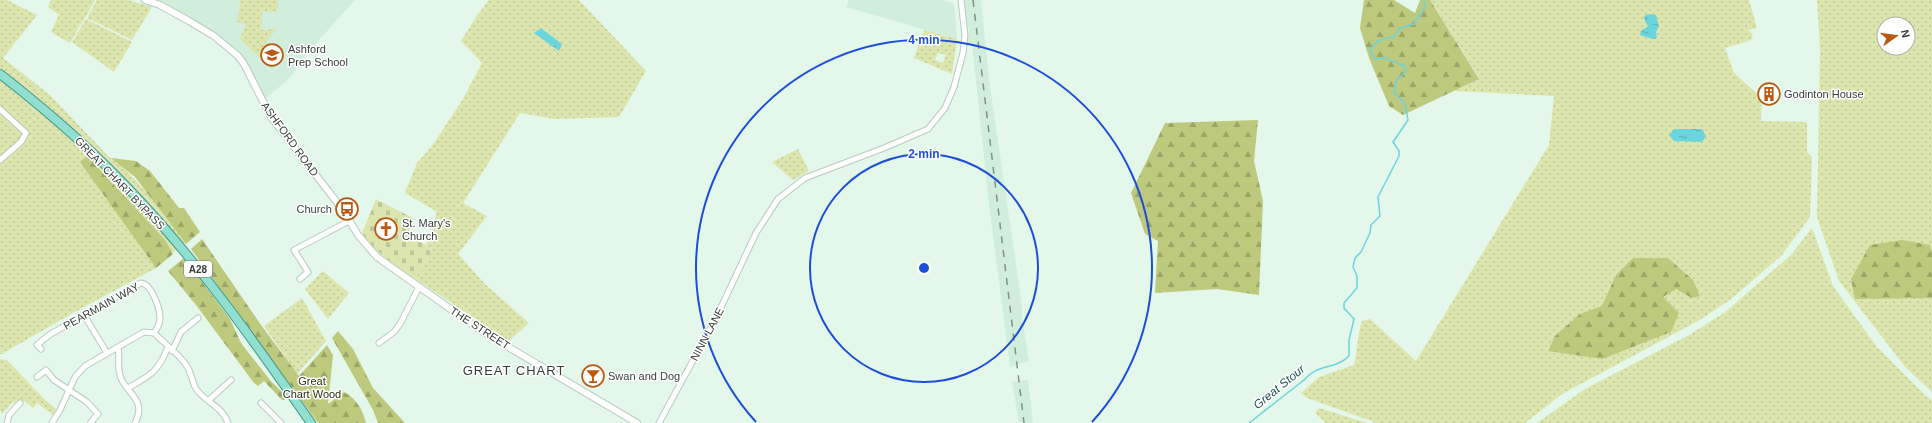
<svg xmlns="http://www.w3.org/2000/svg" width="1932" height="423" font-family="Helvetica,sans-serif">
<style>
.built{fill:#d1eddb}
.grass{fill:url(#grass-dots);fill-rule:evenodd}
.forest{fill:url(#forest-firs)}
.cemetery{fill:url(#cemetery-stones)}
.water{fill:url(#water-ripples)}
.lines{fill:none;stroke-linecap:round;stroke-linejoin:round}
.stream{stroke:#6ad5dd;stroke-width:1.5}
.minor-casing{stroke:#b7cbbf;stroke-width:7}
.tertiary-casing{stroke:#b7cbbf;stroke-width:8}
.primary-casing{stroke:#429888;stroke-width:10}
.minor{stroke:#fff;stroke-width:5}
.tertiary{stroke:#fff;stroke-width:6}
.primary{stroke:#91dfd1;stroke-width:8}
.rail{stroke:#839088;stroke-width:1.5;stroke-dasharray:7 7;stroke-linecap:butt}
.ring{fill:none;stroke:#1d4ed8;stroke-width:2}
.labels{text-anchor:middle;stroke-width:3;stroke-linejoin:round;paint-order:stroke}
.shield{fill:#fff;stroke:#727874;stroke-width:1}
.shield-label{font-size:10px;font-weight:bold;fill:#363e39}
.poi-label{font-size:11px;fill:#363e39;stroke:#fff;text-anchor:start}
.street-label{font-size:11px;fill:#363e39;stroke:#fff}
.park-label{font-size:11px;fill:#2c300f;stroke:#fff}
.water-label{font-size:12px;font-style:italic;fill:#225255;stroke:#fff}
.quarter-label{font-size:13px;letter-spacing:1px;fill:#363e39;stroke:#fff}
.centre{fill:#1d4ed8;stroke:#fff;stroke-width:2}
.ring-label{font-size:12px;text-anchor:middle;font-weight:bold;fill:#1d4ed8;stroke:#fff;stroke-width:3;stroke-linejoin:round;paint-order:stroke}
</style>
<defs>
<pattern id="grass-dots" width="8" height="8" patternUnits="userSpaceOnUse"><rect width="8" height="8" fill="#dbe5ad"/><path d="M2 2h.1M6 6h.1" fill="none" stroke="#bdc696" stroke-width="1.8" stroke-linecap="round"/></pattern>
<pattern id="forest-firs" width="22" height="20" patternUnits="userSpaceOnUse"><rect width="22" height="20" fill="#bdc97d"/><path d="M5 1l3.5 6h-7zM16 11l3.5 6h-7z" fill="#9aa567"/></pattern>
<pattern id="cemetery-stones" width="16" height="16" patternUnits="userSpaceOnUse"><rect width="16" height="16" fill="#dbe5ad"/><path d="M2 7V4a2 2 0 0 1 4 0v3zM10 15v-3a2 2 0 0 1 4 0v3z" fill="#bdc696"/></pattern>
<pattern id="water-ripples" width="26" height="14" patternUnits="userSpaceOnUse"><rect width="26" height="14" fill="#6ad5dd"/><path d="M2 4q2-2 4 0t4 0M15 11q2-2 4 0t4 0" fill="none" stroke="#58aeb4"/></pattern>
</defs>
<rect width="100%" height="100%" fill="#e3f8eb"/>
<!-- built -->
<path class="built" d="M158,0H355L300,61L299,65L290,78L266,98L260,90L247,63L234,49L200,24Z
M849,0H943L954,4L957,39L846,7Z
M964,0H981L989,79L1022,306V318L1029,361L1010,367L989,204L972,44L968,43L969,31Z
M1028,380L1033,423H1019L1012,381Z"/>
<!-- grass -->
<path class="grass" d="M0,0H7L37,15L3,58L50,95L110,158H115L151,197L162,213L185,242L156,268L73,313L0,355Z
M51,0H95L81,25L73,21L80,25L70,43L51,32L59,15L48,7Z
M97,0H128L152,7L132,40L87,18Z
M241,0H278L277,12L262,11L261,30L277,29L266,41L267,53L261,59L240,39L246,24L237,22Z
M489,0H579L646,71L619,117L555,119L520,113L463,203L487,216L458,254L486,285L529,323L509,341L417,280L432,248L426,245L435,221L436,211L405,193L417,163L432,146L463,99L482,63L461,41L476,17Z
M1430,0H1749L1757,28L1748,30L1753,34L1751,40L1725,48L1734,73L1762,98L1761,121L1807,122V152L1812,157L1810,217L1781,256L1730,300L1698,321L1562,394L1525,423H1377L1307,398L1301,393L1319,377L1354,365C1358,350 1357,336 1362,321L1370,319L1416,361L1549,145L1554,96L1455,91L1479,78Z
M1817,0H1932V392L1906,368L1839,281L1817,217L1820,50ZM1884,24H1908V48H1884Z
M86,19L132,42L114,72L72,42Z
M924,30L957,39L952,74L914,58ZM938,53L946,55L943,63L935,60Z
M798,149L809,171L793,180L772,162Z
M1812,228L1833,286L1877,347L1926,396L1932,400V423H1537L1585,389L1689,335L1724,313L1791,255Z
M323,271L349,293L328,319L305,289Z
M302,298L326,341L297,374L264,326Z
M0,359L7,360L43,398L56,409L53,415L37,403L33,408L25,401L12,403L2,414L0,410Z
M1319,408L1367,423H1326L1315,413Z"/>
<!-- forest -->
<path class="forest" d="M1364,0H1394L1415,13L1420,0H1430L1479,79L1403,115L1389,106L1369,58L1360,28Z
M1258,120L1254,161L1263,201L1259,295L1217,289L1155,293L1158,241L1145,234L1131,193L1165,123Z
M87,156L165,240L173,254L156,268L80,162Z
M111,158L136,161L150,171L179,208H184L200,232L186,244L135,177Z
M202,239L261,325L299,376L327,345L333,355L328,404L344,392C356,398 363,410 366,423H318L191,249Z
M1902,240L1930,245L1932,252V298L1855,299L1851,279L1870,245Z
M184,258L230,319L241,343L270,380L289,399L282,400L264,381L258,386L254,383L196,305L168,271Z
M1633,258H1668L1693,280L1700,296L1692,298L1676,289L1663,297L1679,313L1671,332L1602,359L1548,351L1555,336L1580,314L1602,306L1616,275Z
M338,331L353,349L373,388L405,423H378L373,410L332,338Z"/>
<!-- cemetery -->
<path class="cemetery" d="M376,199L413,218L408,236L432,248L417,280C397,266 376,254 362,233Z"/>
<!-- water -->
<path class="water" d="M1650,14L1656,15L1659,26L1656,32L1657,38L1653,39L1640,35L1641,31L1648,26L1645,21L1644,16Z
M541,28L562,44L559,51L534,33Z
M1674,129H1702L1706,136L1702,142L1674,141L1669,135Z"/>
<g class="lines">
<!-- stream -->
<path class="stream" d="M1249,423L1304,380C1318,363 1335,370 1349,356V340L1354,319L1344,308V303L1357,288V276L1353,267L1355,258L1361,252L1370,233L1371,225L1380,216L1378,197L1399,156V151L1393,142L1408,120L1405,104L1394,92L1396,81L1406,71L1405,66L1384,58L1375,59L1370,51C1375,40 1382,39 1394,37L1400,28L1414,24L1425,7L1424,0"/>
<!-- minor casing -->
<g class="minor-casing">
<path id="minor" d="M0,109L26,133L21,142L0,160
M300,279L308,272L294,250L349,221
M84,315L107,353
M379,343L394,332L400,324L419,287
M118,347C120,356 117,365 120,375C124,393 148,398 135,423
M41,349L37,345L49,335L141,283C152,284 160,309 160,318C160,324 157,329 154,333
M172,351L181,332L198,318
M37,377L46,370L54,380L87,402L98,414L91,422
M128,388C151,375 158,372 168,347
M209,400L231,380
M261,403L281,423
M7,423L9,415L20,403
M52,423L60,410L75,377L85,366L144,332L154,333C164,343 179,354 187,366C191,373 192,380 195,387C202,401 222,405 228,423
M659,423L715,320L756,233L778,199L805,178L884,148L928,129L945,108L954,87L963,53L965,35L961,0"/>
</g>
<!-- tertiary casing -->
<g class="tertiary-casing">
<path id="tertiary" d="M145,0L160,5L189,21L214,36L238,56L244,64L271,117L343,210L358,235L377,257L483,332L637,423"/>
</g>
<!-- primary casing -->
<g class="primary-casing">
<path id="primary" d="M0,74C50,113 98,155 141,202C204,270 258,347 311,423"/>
</g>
<!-- minor -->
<use href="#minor" class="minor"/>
<!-- tertiary -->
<use href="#tertiary" class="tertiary"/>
<!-- primary -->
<use href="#primary" class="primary"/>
<!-- rail -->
<path class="rail" d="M973,0L1024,423"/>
</g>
<!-- distance rings -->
<g class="ring">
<circle cx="924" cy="268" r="114"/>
<path d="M756 422A228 228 0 1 1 1092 422"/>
</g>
<!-- icons -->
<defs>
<g id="school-ring" transform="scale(1.15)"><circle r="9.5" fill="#fff" stroke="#b95a10" stroke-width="1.5"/><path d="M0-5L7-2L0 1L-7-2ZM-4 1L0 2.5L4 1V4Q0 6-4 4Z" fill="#b95a10"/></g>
<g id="building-ring" transform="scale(1.15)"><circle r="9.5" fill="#fff" stroke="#b95a10" stroke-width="1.5"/><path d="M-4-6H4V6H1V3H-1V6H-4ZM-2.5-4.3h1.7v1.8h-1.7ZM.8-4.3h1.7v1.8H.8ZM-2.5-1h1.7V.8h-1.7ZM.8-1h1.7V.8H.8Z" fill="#b95a10"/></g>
<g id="bus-ring" transform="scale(1.15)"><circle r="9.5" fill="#fff" stroke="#b95a10" stroke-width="1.5"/><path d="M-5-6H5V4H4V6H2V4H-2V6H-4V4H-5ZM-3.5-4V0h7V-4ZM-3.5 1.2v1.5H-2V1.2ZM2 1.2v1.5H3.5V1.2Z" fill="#b95a10"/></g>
<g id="church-ring" transform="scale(1.15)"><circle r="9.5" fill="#fff" stroke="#b95a10" stroke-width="1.5"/><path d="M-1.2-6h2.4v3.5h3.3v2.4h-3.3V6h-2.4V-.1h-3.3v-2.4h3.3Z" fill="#b95a10"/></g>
<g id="bar-ring" transform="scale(1.15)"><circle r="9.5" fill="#fff" stroke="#b95a10" stroke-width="1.5"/><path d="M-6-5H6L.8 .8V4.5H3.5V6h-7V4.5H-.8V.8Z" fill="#b95a10"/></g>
</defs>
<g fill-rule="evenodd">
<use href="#school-ring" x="272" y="55"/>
<use href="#building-ring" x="1769" y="94"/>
<use href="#bus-ring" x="347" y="209"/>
<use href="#church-ring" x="386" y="229"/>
<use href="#bar-ring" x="593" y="376"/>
</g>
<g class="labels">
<!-- shield labels -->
<rect class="shield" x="184" y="261" width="28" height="16" rx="3"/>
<g class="shield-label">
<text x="198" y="273">A28</text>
</g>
<!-- poi labels -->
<g class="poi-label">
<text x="288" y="53">Ashford<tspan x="288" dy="13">Prep School</tspan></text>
<text x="1784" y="98">Godinton House</text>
<text x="332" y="213" text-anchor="end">Church</text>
<text x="402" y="227">St. Mary's<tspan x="402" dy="13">Church</tspan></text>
<text x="608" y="380">Swan and Dog</text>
</g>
<!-- street labels -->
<g class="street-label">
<text transform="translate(290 139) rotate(54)" y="4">ASHFORD ROAD</text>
<text transform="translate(120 183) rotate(46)" y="4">GREAT CHART BYPASS</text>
<text transform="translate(101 306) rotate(-29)" y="4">PEARMAIN WAY</text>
<text transform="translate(480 328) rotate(33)" y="4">THE STREET</text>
<text transform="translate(707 334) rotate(-62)" y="4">NINN LANE</text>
</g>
<!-- park labels -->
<g class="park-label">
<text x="312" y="385">Great<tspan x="312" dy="13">Chart Wood</tspan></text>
</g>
<!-- water labels -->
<g class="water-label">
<text transform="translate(1279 387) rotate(-39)" y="4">Great Stour</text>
</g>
<!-- quarter labels -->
<g class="quarter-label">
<text x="514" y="375">GREAT CHART</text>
</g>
</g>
<circle cx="924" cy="268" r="6" class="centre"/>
<g class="ring-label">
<text x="924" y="44">4 min</text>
<text x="924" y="158">2 min</text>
</g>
<!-- north arrow -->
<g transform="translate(1896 36) rotate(76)"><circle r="19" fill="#ffffff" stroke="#afb2b0"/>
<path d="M0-3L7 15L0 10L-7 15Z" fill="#b95a10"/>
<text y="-6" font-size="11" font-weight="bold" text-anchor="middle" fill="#363e39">N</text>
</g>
</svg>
